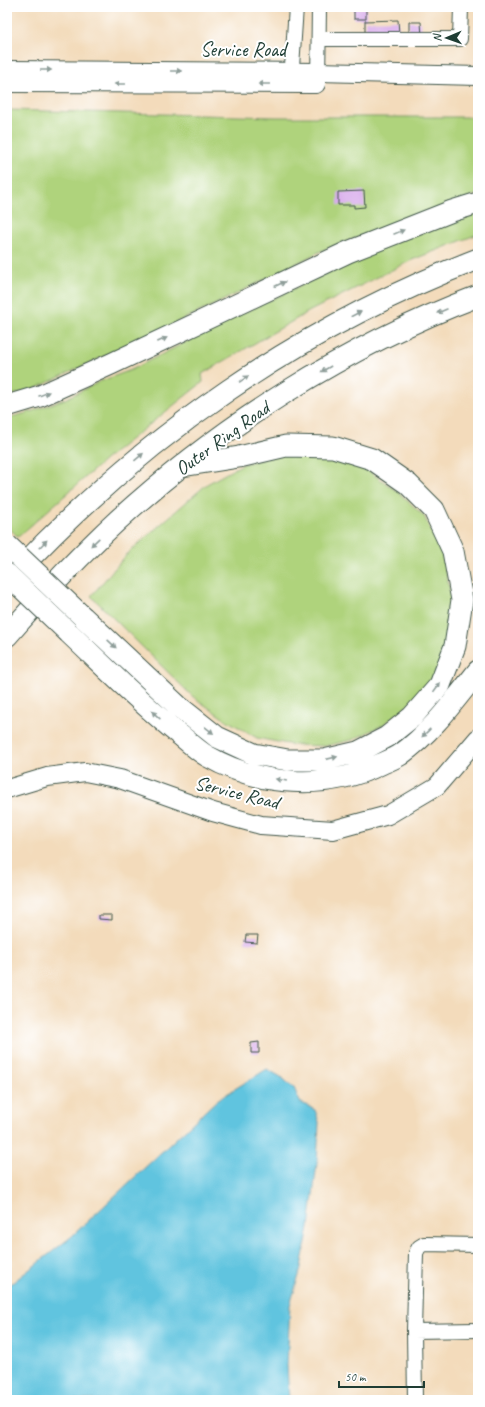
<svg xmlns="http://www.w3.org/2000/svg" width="485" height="1407" font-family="Caveat,sans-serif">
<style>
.green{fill:#afd37c;stroke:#678858}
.water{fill:#61c4df;stroke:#40808a}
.building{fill:#d8aceb}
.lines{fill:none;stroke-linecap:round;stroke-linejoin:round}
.minor-casing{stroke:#3f5548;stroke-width:16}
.major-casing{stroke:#3f5548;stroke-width:20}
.highway-casing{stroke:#3f5548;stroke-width:23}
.minor{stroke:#fff;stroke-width:14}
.major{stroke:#fff;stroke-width:18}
.highway{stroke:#fff;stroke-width:21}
.highway-bridge-casing{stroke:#3f5548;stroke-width:23;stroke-linecap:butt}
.highway-bridge{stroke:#fff;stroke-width:21}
.oneway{fill:#8f9e9a}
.labels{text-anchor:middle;stroke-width:4;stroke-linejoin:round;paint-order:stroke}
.street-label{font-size:20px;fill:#1f3d34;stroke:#fff}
</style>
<rect width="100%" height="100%" fill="#fff"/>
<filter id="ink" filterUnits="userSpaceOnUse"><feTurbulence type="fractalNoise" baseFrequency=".025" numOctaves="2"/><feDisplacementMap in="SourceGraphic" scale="8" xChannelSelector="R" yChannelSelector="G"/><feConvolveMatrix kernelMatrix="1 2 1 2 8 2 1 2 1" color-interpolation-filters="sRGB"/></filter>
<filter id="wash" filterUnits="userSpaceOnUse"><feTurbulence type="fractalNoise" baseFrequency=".012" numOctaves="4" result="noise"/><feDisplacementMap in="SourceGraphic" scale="16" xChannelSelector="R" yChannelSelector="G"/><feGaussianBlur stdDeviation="0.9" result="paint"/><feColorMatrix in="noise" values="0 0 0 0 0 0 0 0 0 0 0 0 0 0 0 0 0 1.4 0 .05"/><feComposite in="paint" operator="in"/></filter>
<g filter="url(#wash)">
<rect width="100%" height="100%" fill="#f3dbbb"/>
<!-- green -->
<path class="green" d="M7,110L276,117H478V194L323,250L220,302L30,391L7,396Z
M478,213V234L412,260L310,311L202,374L203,382L106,459L18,537L7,526V418L30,412L67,398L101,381L131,370L231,319L385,245Z
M288,453L329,456L366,469L398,492L424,516L442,554L452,600L447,646L432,681L406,707L383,725L352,740L325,746L293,745L257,738L223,718L192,696L91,596L129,552L207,484L243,464Z"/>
<!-- water -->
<path class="water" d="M267,1069L281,1077L294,1088L300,1102L315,1110L319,1122L317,1163L309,1227L300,1272L290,1305L287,1365L289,1400H7V1287L71,1237L217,1100Z"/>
<g id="blocks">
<!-- building -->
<path class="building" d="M354,8H366V19H354Z
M398,20L399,34L365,35V21Z
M409,22H421L422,36H409Z
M364,191L365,207L354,208V205H338V192Z
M99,915H112V920L99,919Z
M246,935H258L257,943L245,942Z
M259,1042V1053H251V1043Z"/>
</g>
</g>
<g filter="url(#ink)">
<use href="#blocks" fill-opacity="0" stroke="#3f5548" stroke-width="1"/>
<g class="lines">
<!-- minor casing -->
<g class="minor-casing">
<path id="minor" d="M319,39H460L461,7
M291,82L296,7
M318,83L319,7
M414,1331L478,1330
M415,1400L414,1331L416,1253L419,1247L424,1244L478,1245"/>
</g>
<!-- major casing -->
<g class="major-casing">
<path id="major" d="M7,70L318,72L478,76
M7,83L316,84
M7,789L47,777L85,772L120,779L213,812L261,825L333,830L388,815L437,786L478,738"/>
</g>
<!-- highway casing -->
<g class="highway-casing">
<path id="highway" d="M7,406L40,396L111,364L348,252L452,211L478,203
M14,575C143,436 301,327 478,259
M83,617L178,706L217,737L254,754L288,760H324L358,752L387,737L412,717L440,685L455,646L462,600L453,551L434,510L408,484L372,459L333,447L286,446L239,457L182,466
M69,633C105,667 141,704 180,735C189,742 197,750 207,756C259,786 326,791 381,764C387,761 394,759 400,755C431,733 454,701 478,671
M7,636C42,596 78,557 118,520C222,425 346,346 478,296"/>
</g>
<!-- minor -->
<use href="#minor" class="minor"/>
<!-- major -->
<use href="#major" class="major"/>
<!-- highway -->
<use href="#highway" class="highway"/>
<!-- highway-bridge casing -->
<g class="highway-bridge-casing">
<path id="highway-bridge" d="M7,545L83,617
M7,574L69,633"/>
</g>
<!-- highway-bridge -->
<use href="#highway-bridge" class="highway-bridge"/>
</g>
<!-- one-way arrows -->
<defs><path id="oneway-solid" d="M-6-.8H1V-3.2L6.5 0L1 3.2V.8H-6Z"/></defs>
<g class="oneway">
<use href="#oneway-solid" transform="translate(46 70)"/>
<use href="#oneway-solid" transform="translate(176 71)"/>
<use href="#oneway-solid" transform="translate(120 84) rotate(-180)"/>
<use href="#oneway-solid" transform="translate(264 84) rotate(-180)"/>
<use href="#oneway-solid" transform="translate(399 232) rotate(-22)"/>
<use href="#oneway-solid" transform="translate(280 284) rotate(-25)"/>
<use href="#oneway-solid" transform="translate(442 311) rotate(157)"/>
<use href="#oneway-solid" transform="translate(356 314) rotate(-27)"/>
<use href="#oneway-solid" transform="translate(162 340) rotate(-25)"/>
<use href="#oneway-solid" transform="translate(326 369) rotate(150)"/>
<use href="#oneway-solid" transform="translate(244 379) rotate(-34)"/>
<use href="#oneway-solid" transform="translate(44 394) rotate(-22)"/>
<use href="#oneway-solid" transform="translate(139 457) rotate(-40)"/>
<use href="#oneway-solid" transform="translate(95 542) rotate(136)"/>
<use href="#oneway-solid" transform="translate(43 544) rotate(-45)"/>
<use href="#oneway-solid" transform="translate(112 644) rotate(43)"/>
<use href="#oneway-solid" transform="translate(437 687) rotate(-54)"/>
<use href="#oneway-solid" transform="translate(156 715) rotate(-137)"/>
<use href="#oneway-solid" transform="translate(209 730) rotate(38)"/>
<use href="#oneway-solid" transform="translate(426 733) rotate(136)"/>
<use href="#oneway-solid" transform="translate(332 758) rotate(-13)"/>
<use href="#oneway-solid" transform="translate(281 780) rotate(-170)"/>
</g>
</g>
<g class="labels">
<!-- street labels -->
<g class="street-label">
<text x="243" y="56">Service Road</text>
<text transform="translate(222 438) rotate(-36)" y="7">Outer Ring Road</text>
<text transform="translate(237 792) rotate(14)" y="7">Service Road</text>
</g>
</g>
<!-- margin -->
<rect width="485" height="1407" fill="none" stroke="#fff" stroke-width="24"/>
<!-- north arrow -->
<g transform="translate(447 38) rotate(268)" stroke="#ffffff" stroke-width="3" paint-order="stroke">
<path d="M0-3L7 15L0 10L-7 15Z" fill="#1f3d34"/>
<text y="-6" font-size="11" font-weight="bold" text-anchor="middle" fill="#1f3d34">N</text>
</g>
<!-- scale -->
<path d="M339 1381v6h85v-6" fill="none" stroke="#1f3d34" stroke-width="2"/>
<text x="345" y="1381" font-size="12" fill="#1f3d34" stroke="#ffffff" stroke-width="3" paint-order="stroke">50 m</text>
</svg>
